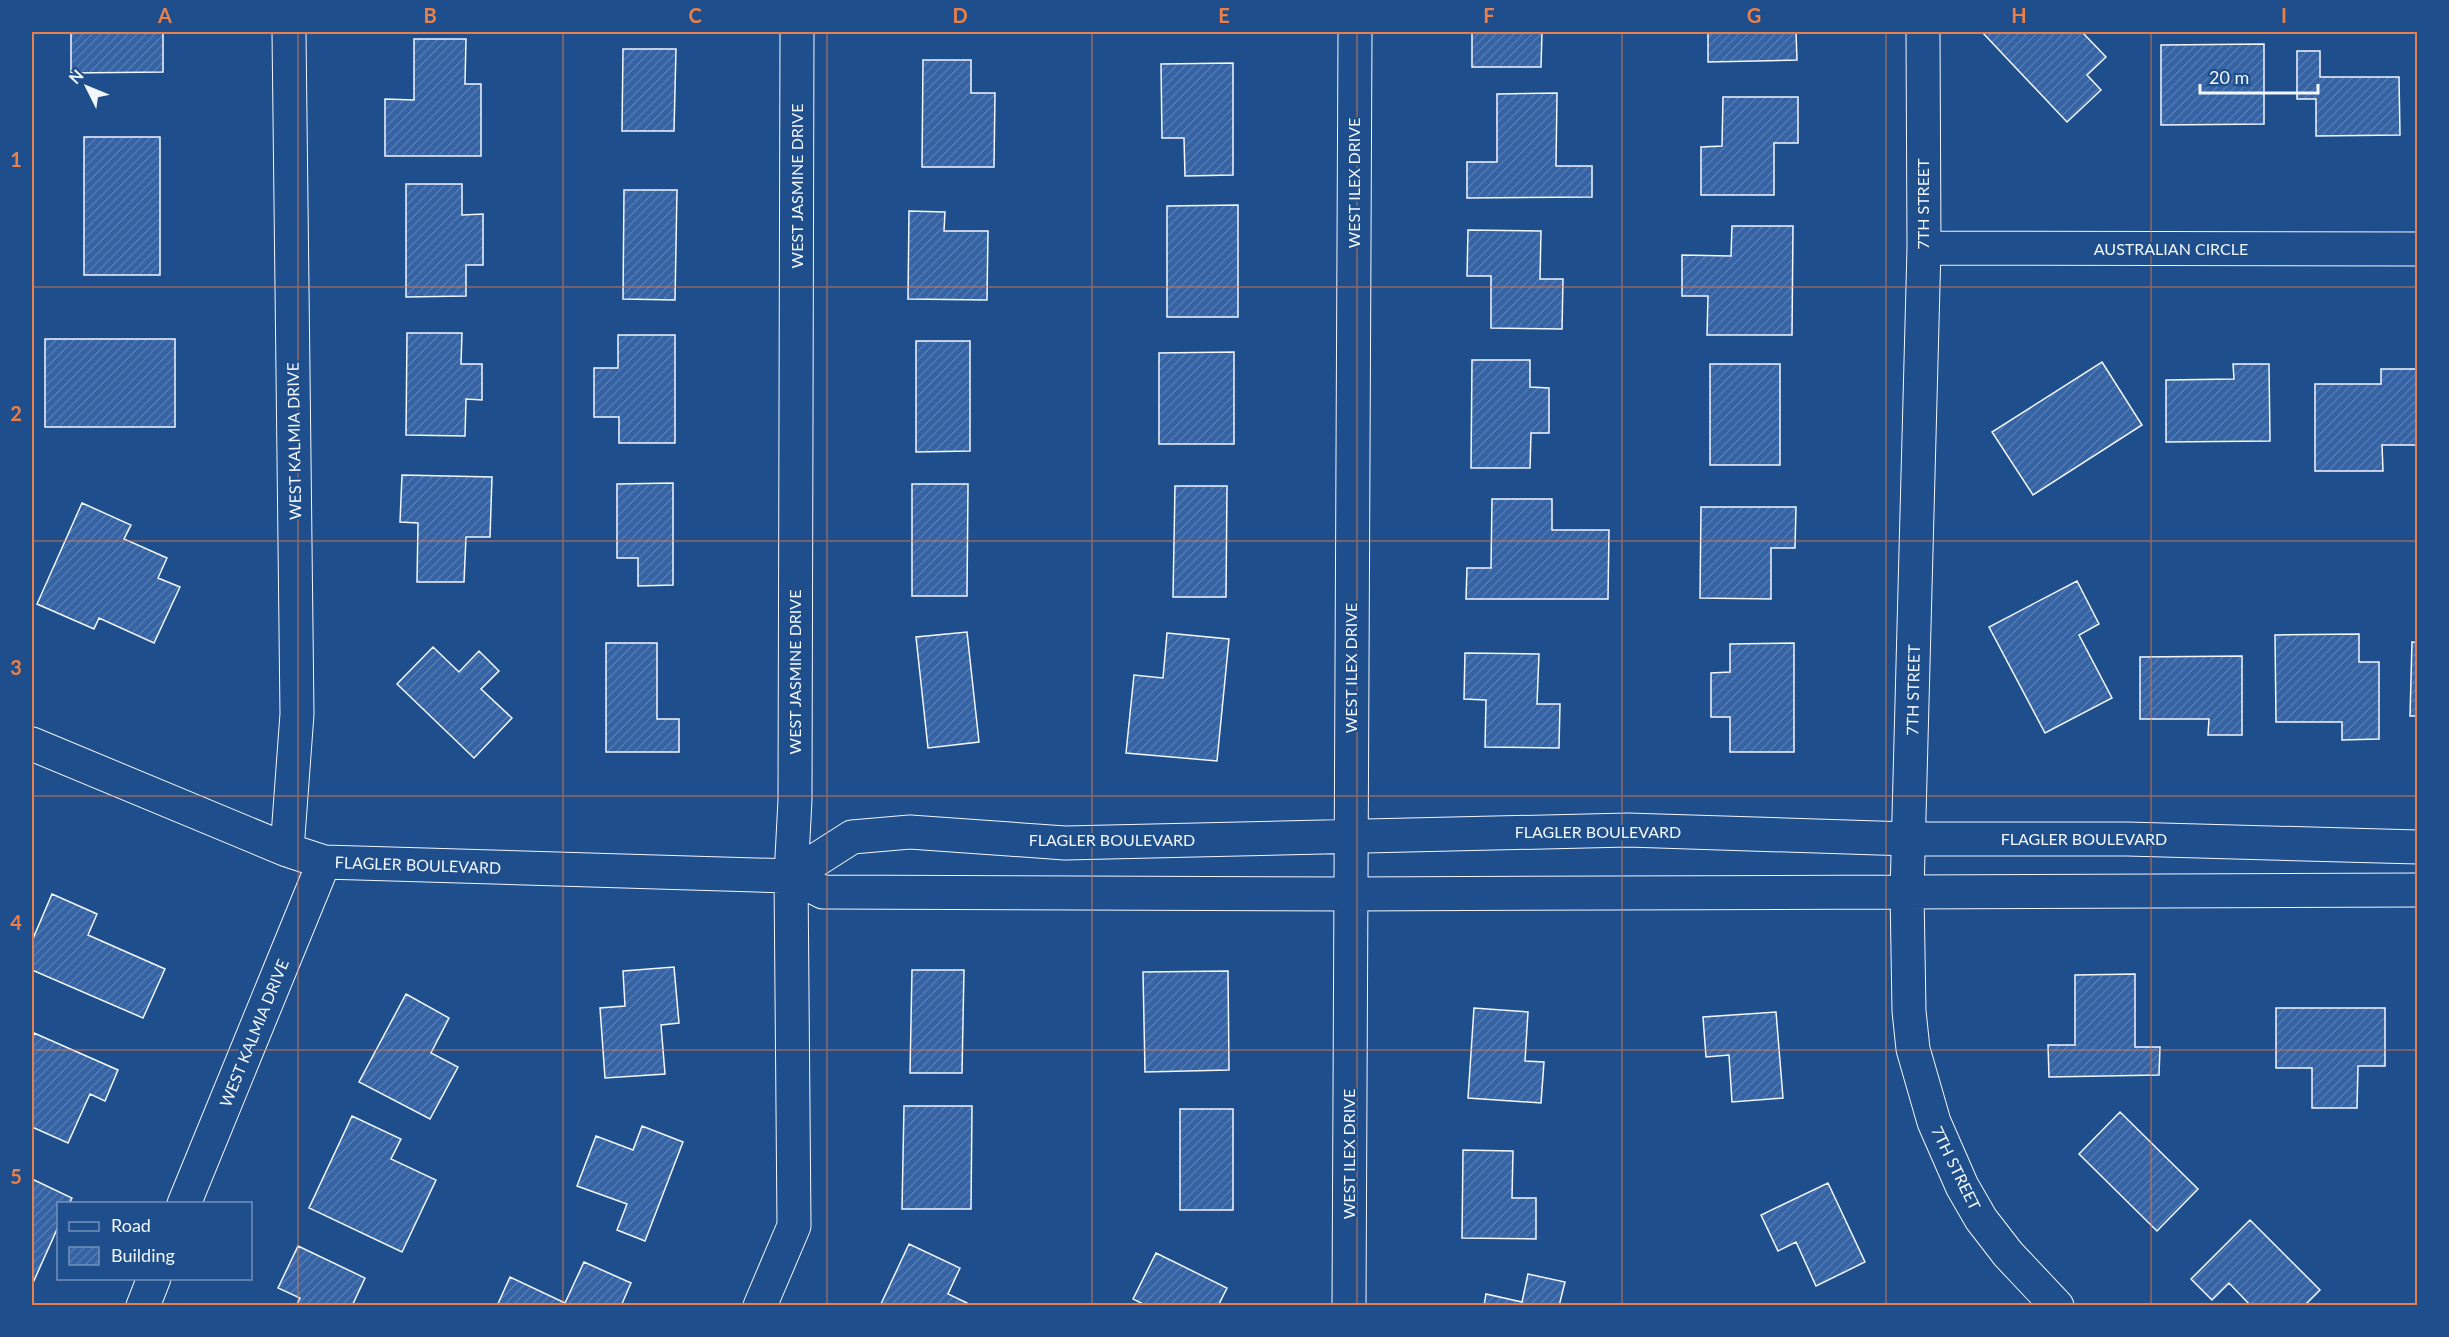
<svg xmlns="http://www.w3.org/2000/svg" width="2449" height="1337" font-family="Lato,sans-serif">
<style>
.building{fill:url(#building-hatch);stroke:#f2f6ff;stroke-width:1.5}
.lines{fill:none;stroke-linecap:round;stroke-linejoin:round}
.minor-casing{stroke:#f2f6ff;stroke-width:35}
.minor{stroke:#1f4e8c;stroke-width:33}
.grid{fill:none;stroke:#ea8049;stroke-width:1.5;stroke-opacity:0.55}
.labels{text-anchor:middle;stroke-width:4.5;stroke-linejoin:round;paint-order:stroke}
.street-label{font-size:16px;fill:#f2f6ff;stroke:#1f4e8c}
.neatline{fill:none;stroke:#ea8049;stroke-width:2}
.grid-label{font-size:20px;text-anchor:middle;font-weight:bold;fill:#ea8049}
</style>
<defs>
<pattern id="building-hatch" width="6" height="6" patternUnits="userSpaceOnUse" patternTransform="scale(1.5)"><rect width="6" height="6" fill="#3563a3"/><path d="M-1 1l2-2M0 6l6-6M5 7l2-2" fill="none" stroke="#537ab1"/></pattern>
</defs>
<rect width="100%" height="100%" fill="#1f4e8c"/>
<!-- building -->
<path class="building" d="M71,32H163V72L71,73Z
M1472,32H1542L1541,67H1472Z
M1708,32H1796L1797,60L1708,62Z
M1982,32H2082L2106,57L2087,75L2101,90L2067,122Z
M414,39H466L465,84H481V156H385V99L414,100Z
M2264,44V124L2161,125V45Z
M623,49H676L674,131H622Z
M2297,51H2320V77H2399L2400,135L2316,136V99H2297Z
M923,60H971V93H995L994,167H922Z
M1233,63V175L1185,176L1184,138H1162L1161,64Z
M1557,93L1556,166H1592V197L1467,198V162H1497V94Z
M1723,97H1798V143H1774V195H1701V147L1722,146Z
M84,137H160V275H84Z
M406,184H462V215L483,214V265H466V296L406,297Z
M624,190H677L675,300L623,299Z
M1238,205V317H1167V206Z
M909,211L945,212L944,231H988L987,300L908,299Z
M1732,226H1793L1792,335H1707L1708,296H1682V255L1731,256Z
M1468,230L1541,231L1540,279H1563L1562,329L1491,328V276H1467Z
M407,333H462L461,364H482V400L466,399L465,436L406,435Z
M618,335H675V443H619V417H594V368H618Z
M45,339H175V427H45Z
M916,341H970V451L916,452Z
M1234,352V444H1159V353Z
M1472,360H1530V387L1549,388V433H1531L1530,468H1471Z
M2102,362L2142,425L2033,495L1992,432Z
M1710,364H1780V465H1710Z
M2233,364H2269L2270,441L2166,442V380L2234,379Z
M2381,369H2418V445H2382L2383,471H2315V384H2381Z
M402,475L492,477L490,537H466L464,582H417L418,523L400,522Z
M673,483V585L638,586V558H617V484Z
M912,484H968L967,596H912Z
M1175,486H1227L1226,597H1173Z
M1492,499H1552V530H1609L1608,599H1466L1467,568H1491Z
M82,503L131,525L124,539L167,558L158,578L180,587L154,643L99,618L94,629L37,604Z
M1701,507H1796L1795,548H1771V599L1700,598Z
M2077,581L2099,624L2079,635L2112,698L2045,733L1989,627Z
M967,632L979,742L928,748L916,637Z
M1167,633L1229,639L1217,761L1126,753L1134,675L1163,678Z
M2359,634V662H2379V739L2342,740V722H2276L2275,635Z
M2412,642L2418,643V716H2410Z
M606,643H657V719H679V752H606Z
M1794,643V752H1730V717H1711V673L1730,672V644Z
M433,647L459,672L479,651L499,671L481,689L512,718L474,758L397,684Z
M1465,653L1539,654L1537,704H1560L1559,748L1485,747L1486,700L1464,699Z
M2242,656V735H2208L2209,719H2140V657Z
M52,894L97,914L88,935L165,969L143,1018L32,970V941Z
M674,967L679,1023L661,1025L665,1074L605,1078L600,1008L625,1006L623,971Z
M912,970H964L962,1073H910Z
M1228,971L1229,1070L1145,1072L1143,972Z
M2135,974V1047H2160L2159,1075L2049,1077L2048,1045H2075V975Z
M406,994L449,1018L431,1053L458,1067L430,1119L359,1082Z
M1474,1008L1528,1012L1525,1061L1544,1062L1541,1103L1468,1098Z
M2276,1008H2385V1066H2358L2357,1108H2312V1068H2276Z
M1776,1012L1783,1098L1732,1102L1729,1055L1706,1057L1703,1017Z
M34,1033L118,1070L105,1101L90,1094L68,1143L32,1127V1038Z
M904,1106H972L971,1209H902Z
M1180,1109H1233V1210H1180Z
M2120,1112L2198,1189L2157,1231L2079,1154Z
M352,1116L401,1139L391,1159L436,1180L402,1252L309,1208Z
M642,1126L683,1142L645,1241L617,1230L627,1204L577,1186L596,1136L633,1150Z
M1463,1150L1513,1151L1512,1198H1536V1239L1462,1238Z
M32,1179L72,1198L69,1204H58V1227L32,1285Z
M1828,1183L1865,1262L1816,1286L1796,1242L1778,1251L1761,1215Z
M2250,1220L2320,1290L2304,1306H2251L2229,1283L2212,1300L2191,1279Z
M909,1244L960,1268L948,1294L967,1303L966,1306H880Z
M298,1246L365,1278L352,1306H296L300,1298L278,1288Z
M1156,1253L1227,1288L1218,1306H1147L1133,1299Z
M584,1262L631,1283L621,1306H497L510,1277L565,1303Z
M1528,1274L1565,1282L1559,1306H1484L1486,1294L1522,1302Z"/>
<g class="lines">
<!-- minor casing -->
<g class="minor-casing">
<path id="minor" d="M1923,32L1924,248L1907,892L1909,1011L1913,1049L1934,1122L1962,1186L1981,1219L2008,1254L2057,1306
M1924,248L2418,249
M32,744L287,850L324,862L791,876L823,892L1350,894L2418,890
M287,850L297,714L289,32
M791,876L852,837L910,832L1065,843L1628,830L1909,839H2127L2418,847
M184,1204L324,862
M143,1306L154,1278
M760,1306L794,1226L791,876L795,800L797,32
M1349,1306L1355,32"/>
</g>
<!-- minor -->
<use href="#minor" class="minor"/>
</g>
<!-- grid -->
<path class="grid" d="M298,32V1306M563,32V1306M827,32V1306M1092,32V1306M1357,32V1306M1622,32V1306M1886,32V1306M2151,32V1306M32,287H2418M32,541H2418M32,796H2418M32,1050H2418"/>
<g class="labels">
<!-- street labels -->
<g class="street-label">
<text transform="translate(1354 183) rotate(-90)" y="6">WEST ILEX DRIVE</text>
<text transform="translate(797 186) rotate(-90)" y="6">WEST JASMINE DRIVE</text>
<text transform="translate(1923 204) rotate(-90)" y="6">7TH STREET</text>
<text x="2171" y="255">AUSTRALIAN CIRCLE</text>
<text transform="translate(294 441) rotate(-91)" y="6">WEST KALMIA DRIVE</text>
<text transform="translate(1351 668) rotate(-90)" y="6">WEST ILEX DRIVE</text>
<text transform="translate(795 672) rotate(-90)" y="6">WEST JASMINE DRIVE</text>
<text transform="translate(1913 690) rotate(-89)" y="6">7TH STREET</text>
<text x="1598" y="838">FLAGLER BOULEVARD</text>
<text x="2084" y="845">FLAGLER BOULEVARD</text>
<text x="1112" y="846">FLAGLER BOULEVARD</text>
<text transform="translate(418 865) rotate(2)" y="6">FLAGLER BOULEVARD</text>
<text transform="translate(254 1033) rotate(-68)" y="6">WEST KALMIA DRIVE</text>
<text transform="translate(1349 1154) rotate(-90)" y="6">WEST ILEX DRIVE</text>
<text transform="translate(1956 1168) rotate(64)" y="6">7TH STREET</text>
</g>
</g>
<!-- border -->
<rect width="2449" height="1337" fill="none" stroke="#1f4e8c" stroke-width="66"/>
<!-- legend -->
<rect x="57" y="1202" width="195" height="78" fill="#1f4e8c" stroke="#7391ba" stroke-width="1.5"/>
<rect x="69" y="1222" width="30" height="9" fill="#1f4e8c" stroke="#7391ba" stroke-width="1.5"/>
<text x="111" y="1232" font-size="18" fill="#f2f6ff">Road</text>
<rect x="69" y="1247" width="30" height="18" fill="url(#building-hatch)" stroke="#7391ba" stroke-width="1.5"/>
<text x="111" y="1262" font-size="18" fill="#f2f6ff">Building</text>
<!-- north arrow -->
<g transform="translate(87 87) rotate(313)" stroke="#1f4e8c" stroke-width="4.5" paint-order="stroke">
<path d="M0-4.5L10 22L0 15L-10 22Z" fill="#f2f6ff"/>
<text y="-9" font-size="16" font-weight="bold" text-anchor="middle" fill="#f2f6ff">N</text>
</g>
<!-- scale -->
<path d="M2200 84v9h118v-9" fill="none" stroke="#f2f6ff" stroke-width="3"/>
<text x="2209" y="84" font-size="18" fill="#f2f6ff" stroke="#1f4e8c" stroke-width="4.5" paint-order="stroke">20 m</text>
<rect x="33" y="33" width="2383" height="1271" class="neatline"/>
<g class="grid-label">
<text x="165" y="23">A</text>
<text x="430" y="23">B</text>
<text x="695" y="23">C</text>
<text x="960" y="23">D</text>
<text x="1224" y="23">E</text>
<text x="1489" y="23">F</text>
<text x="1754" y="23">G</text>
<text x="2019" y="23">H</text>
<text x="2284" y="23">I</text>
<text x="16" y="167">1</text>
<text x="16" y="421">2</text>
<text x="16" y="675">3</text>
<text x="16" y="930">4</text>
<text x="16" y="1184">5</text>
</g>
</svg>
